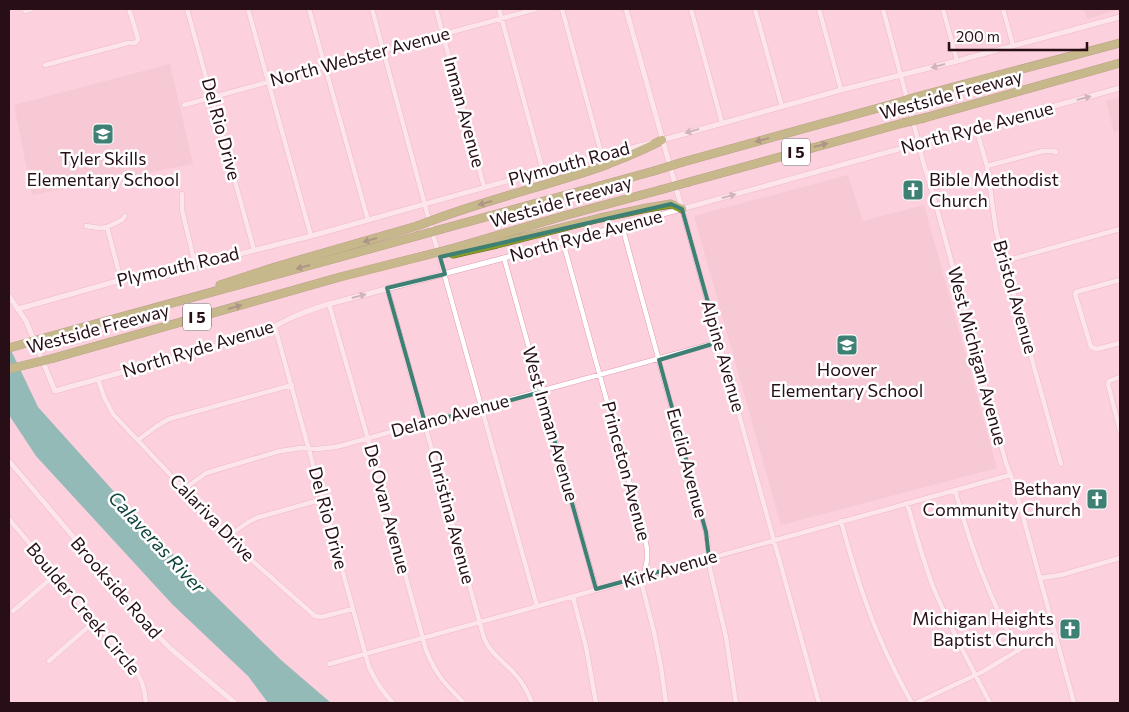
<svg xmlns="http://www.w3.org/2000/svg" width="1129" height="712" font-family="Commissioner,sans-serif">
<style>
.built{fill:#f0c0cd}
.water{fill:#17a18d}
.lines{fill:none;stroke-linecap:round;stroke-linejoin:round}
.minor-casing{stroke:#e29cb2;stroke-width:5.5}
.tertiary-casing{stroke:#e29cb2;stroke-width:6}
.motorway-casing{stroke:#666b23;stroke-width:9}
.minor{stroke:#fff;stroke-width:4.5}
.tertiary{stroke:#fff;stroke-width:5}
.motorway{stroke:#889c29;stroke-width:8}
.motorway-bridge-casing{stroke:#666b23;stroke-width:9;stroke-linecap:butt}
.motorway-bridge{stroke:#889c29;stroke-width:8}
.oneway{fill:#9e9397}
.oneway2{fill:#534e1f}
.marked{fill:none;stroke:#3e8174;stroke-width:4;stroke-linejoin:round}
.labels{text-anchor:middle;stroke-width:5;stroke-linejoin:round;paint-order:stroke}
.shield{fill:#fff;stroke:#68575d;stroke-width:1}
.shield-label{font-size:16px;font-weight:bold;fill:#280f17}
.street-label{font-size:18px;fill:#280f17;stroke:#fff}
.poi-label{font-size:18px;fill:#280f17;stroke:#fff}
.water-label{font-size:19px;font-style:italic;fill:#0e443b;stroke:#fff}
</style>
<rect width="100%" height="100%" fill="#fcd0dd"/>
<!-- built -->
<path class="built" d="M1084,9H1115L1114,11L1087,19Z
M170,64L193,164L32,195L14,105Z
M1120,97V130L1114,132L1106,101Z
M848,175L863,221L924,205L997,468L781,525L694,216Z"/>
<!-- water -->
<path class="water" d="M9,346L38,407L152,534L281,660L331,703H268L248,676L172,604L36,456L9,415Z"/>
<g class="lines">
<!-- minor casing -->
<g class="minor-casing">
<path id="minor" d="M187,9L254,250
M248,9L311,236
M309,9L368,220
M372,9L429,220L537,606
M436,9L484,187
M499,9L543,171
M562,9L602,156
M691,9L722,123
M755,9L782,107
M819,9L841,90
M883,9L919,144L922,158L936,205L1006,463L1015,487L1074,703
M943,9L957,61
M1003,9L1013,45
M25,11L32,9
M45,65L128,43H135L138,40L137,35L129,9
M184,105L536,9
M976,128L987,166L996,230L1061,464
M987,166L1043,151H1053L1056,152
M182,194V210L195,264
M682,209L819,703
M86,226L100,228L107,227L121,280
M622,226L706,532L708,544L710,569L726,637L736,703
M107,227L122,220L125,216
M563,242L645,539L647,549V560L642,585L654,632L661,667L666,703
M504,258L596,589
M1005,261L1120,229
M1120,280L1076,292L1075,294L1091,347L1097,349L1120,343
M387,288L484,638C490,653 502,660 513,672C522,681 528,692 532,703
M329,304L368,439L426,650C436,675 445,684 464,703
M275,327L369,667C375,681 383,692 393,703
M1120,377L1109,381L1108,384L1120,431
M98,379L104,397L113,414L248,557L315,616L321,617L353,609
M138,440L157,426L169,419L292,385
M184,489L206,473L280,451L301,448L316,449L336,447L719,342
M955,490C971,548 989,597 1018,651
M907,503C916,533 924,565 936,594C952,631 971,667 990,703
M9,519L133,667C142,678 145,689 146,703
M841,521C855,573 871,624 896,673C901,683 906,693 912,703
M228,536L247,523L256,518L323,499
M1040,578L1061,575L1120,558
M573,597L586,647L596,703
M13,611L55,575
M49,661L95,621
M329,664L1010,475
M916,703L982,672L1054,629"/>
</g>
<!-- tertiary casing -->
<g class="tertiary-casing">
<path id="tertiary" d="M626,9L682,209
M659,141L841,90L957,61L1120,17
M9,296L26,321L55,391L252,336C266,332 278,324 291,318C303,312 316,308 329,304L504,258L1120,88
M18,309L160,269L208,262L311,236L543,171L651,143
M9,461L154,632L171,649L235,703"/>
</g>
<!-- motorway casing -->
<g class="motorway-casing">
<path id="motorway" d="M916,97L1120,43
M924,118L1120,63
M683,162L893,104
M689,182L903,123
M444,216C497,197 553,184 606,165C625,157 644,150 662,140
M442,229L654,171
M454,248L567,215L660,190
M453,254L497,244L600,218L647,208L671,204L682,209
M220,285L275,267L417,226
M44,338L417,236
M54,358L340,277L423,256"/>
</g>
<!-- minor -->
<use href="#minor" class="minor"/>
<!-- tertiary -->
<use href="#tertiary" class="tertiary"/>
<!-- motorway -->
<use href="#motorway" class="motorway"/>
<!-- motorway-bridge casing -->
<g class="motorway-bridge-casing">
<path id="motorway-bridge" d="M893,104L916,97
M903,123L924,118
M654,171L683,162
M660,190L689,182
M417,226L444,216
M417,236L442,229
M423,256L454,248
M9,348L44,338
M9,369L54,358"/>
</g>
<!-- motorway-bridge -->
<use href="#motorway-bridge" class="motorway-bridge"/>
</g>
<!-- one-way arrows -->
<defs><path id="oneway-solid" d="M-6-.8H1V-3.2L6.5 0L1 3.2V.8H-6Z" transform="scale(1.25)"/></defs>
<g class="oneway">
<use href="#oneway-solid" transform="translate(938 66) rotate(165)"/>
<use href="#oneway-solid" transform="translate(1084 98) rotate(-15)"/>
<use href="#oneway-solid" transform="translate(692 131) rotate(164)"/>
<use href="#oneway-solid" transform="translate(729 196) rotate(-15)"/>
<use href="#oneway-solid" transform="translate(359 296) rotate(-15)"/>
</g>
<g class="oneway2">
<use href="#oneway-solid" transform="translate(762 140) rotate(165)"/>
<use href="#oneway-solid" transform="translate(821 145) rotate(-15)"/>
<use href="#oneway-solid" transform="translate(485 203) rotate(164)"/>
<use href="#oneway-solid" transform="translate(370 240) rotate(164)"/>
<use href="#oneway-solid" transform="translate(303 267) rotate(165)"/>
<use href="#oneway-solid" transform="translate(235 307) rotate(-16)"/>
</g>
<!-- marked area -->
<path d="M0 0H1129V712H0ZM671,204L682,209L719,342L659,360L706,532L709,558L596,589L541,392L425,423L387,288L445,274L440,257Z" fill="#fcd0dd" fill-opacity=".55" fill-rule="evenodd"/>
<path class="marked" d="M671,204L682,209L719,342L659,360L706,532L709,558L596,589L541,392L425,423L387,288L445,274L440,257Z"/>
<!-- icons -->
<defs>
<g id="school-square" transform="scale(1.125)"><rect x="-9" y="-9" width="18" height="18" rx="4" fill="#3e8174" stroke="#fff"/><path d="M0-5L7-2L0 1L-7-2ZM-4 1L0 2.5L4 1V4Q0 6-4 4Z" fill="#fff"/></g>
<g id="church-square" transform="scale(1.125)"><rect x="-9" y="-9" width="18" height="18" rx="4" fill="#3e8174" stroke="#fff"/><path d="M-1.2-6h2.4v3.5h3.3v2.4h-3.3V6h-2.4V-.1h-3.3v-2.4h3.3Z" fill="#fff"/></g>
</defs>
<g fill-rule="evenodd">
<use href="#school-square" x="103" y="134"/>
<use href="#church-square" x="913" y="190"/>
<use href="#school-square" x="847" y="345"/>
<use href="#church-square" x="1097" y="499"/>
<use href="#church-square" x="1070" y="629"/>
</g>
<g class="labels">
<!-- shield labels -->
<g class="shield">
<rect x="782" y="138.5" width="28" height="27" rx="4"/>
<rect x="183" y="303.5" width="28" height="27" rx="4"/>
</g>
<g class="shield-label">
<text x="796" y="158">I 5</text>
<text x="197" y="323">I 5</text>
</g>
<!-- street labels -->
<g class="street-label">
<text transform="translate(360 57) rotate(-15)" y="6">North Webster Avenue</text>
<text transform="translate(951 95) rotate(-15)" y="6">Westside Freeway</text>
<text transform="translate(464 112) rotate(75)" y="6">Inman Avenue</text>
<text transform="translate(977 128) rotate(-15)" y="6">North Ryde Avenue</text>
<text transform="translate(221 129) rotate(75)" y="6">Del Rio Drive</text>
<text transform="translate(569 164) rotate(-15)" y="6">Plymouth Road</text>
<text transform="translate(561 202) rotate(-16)" y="6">Westside Freeway</text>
<text transform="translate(586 236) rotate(-15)" y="6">North Ryde Avenue</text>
<text transform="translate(178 267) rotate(-13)" y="6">Plymouth Road</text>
<text transform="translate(1015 297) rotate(74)" y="6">Bristol Avenue</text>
<text transform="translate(98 329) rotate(-15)" y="6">Westside Freeway</text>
<text transform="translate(198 349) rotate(-17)" y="6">North Ryde Avenue</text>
<text transform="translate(723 356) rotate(74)" y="6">Alpine Avenue</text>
<text transform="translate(977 356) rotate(75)" y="6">West Michigan Avenue</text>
<text transform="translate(450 416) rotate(-15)" y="6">Delano Avenue</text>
<text transform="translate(550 424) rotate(74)" y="6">West Inman Avenue</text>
<text transform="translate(687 463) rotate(75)" y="6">Euclid Avenue</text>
<text transform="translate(626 471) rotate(75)" y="6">Princeton Avenue</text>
<text transform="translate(387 509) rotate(75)" y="6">De Ovan Avenue</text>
<text transform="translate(451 517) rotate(75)" y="6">Christina Avenue</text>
<text transform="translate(212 518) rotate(46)" y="6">Calariva Drive</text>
<text transform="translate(328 518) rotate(75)" y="6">Del Rio Drive</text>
<text transform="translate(670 569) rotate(-16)" y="6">Kirk Avenue</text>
<text transform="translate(116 588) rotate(49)" y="6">Brookside Road</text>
<text transform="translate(83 609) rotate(50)" y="6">Boulder Creek Circle</text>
</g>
<!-- poi labels -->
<g class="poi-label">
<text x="103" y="165">Tyler Skills<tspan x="103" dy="21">Elementary School</tspan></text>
<text x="929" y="186" text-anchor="start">Bible Methodist<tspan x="929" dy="21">Church</tspan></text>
<text x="847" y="376">Hoover<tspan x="847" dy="21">Elementary School</tspan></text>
<text x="1081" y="495" text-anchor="end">Bethany<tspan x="1081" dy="21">Community Church</tspan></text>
<text x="1054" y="625" text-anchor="end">Michigan Heights<tspan x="1054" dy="21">Baptist Church</tspan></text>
</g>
<!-- water labels -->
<g class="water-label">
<text transform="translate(157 542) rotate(47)" y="7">Calaveras River</text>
</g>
</g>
<!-- border -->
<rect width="1129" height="712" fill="none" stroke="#280f17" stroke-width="20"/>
<!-- scale -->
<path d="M949 42v8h138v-8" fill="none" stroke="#280f17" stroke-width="2.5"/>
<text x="956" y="42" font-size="15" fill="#280f17" stroke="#ffffff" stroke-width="4" paint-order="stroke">200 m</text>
</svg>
